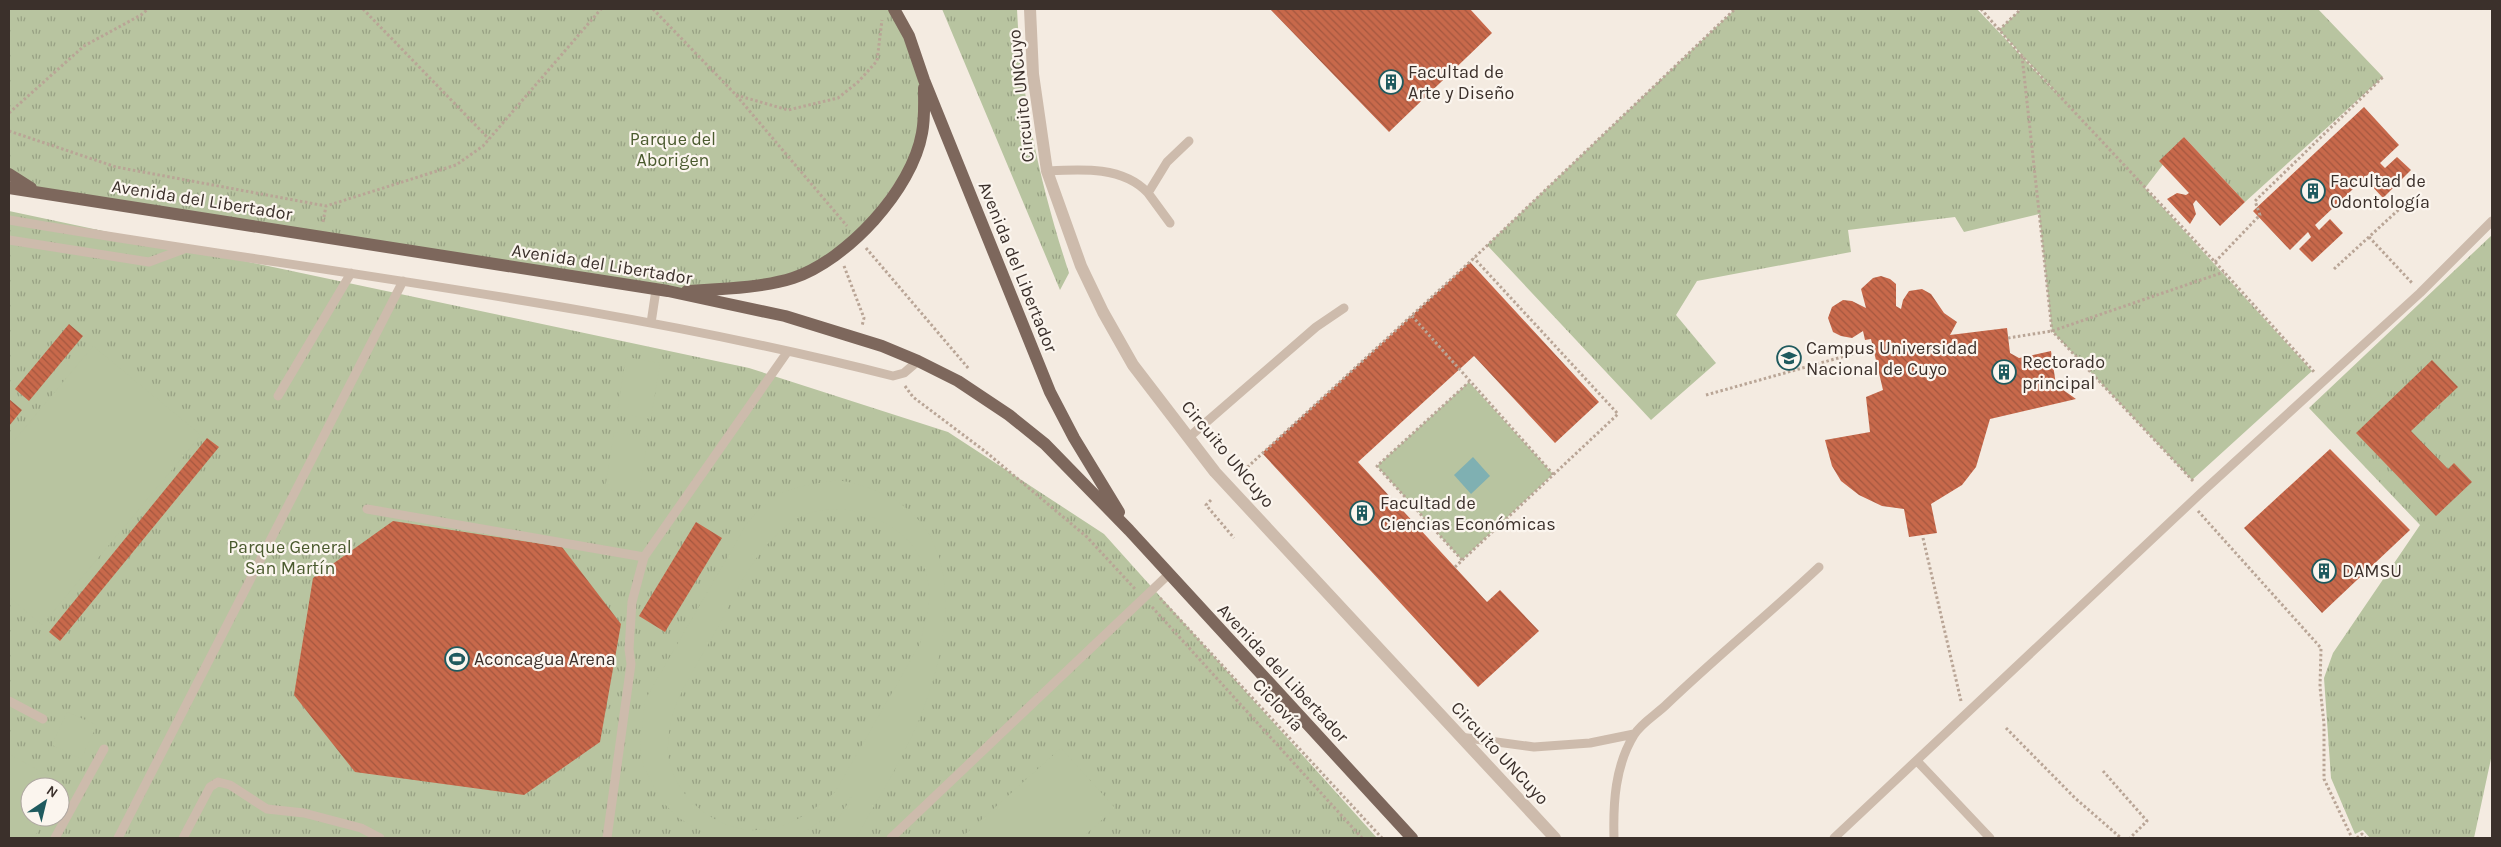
<svg xmlns="http://www.w3.org/2000/svg" width="2501" height="847" font-family="Karla,sans-serif">
<style>
.grass{fill:url(#grass-tufts);fill-rule:evenodd}
.garden{fill:#b8c4a0;fill-rule:evenodd}
.water{fill:#7fb0b2}
.building{fill:url(#building-back-hatch)}
.lines{fill:none;stroke-linecap:round;stroke-linejoin:round}
.path{stroke:#b9a596;stroke-width:3;stroke-dasharray:2.5 2.5;stroke-linecap:butt}
.service{stroke:#cdbbac;stroke-width:9}
.minor{stroke:#cdbbac;stroke-width:12}
.primary{stroke:#7d675c;stroke-width:12}
.labels{text-anchor:middle;stroke-width:4.5;stroke-linejoin:round;paint-order:stroke}
.poi-label{font-size:18px;fill:#3b302b;stroke:#fbf5ee;text-anchor:start}
.street-label{font-size:18px;fill:#3b302b;stroke:#fbf5ee}
.park-label{font-size:18px;fill:#4a5a2e;stroke:#fbf5ee}
</style>
<defs>
<pattern id="grass-tufts" width="24" height="20" patternUnits="userSpaceOnUse" patternTransform="scale(1.25)"><rect width="24" height="20" fill="#b8c4a0"/><path d="M3 7l-1-3M5 7V3M7 7l1-3M15 17l-1-3M17 17v-4M19 17l1-3" fill="none" stroke="#97a083"/></pattern>
<pattern id="building-back-hatch" width="6" height="6" patternUnits="userSpaceOnUse" patternTransform="scale(1.25)"><rect width="6" height="6" fill="#c8694b"/><path d="M-1 5l2 2M0 0l6 6M5-1l2 2" fill="none" stroke="#a4573f"/></pattern>
</defs>
<rect width="100%" height="100%" fill="#f4ebe1"/>
<!-- grass -->
<path class="grass" d="M9,9H894L924,80L915,155L857,237L793,278L668,291L35,191L9,174Z
M942,9H1017C1021,100 1041,187 1069,273L1060,290Z
M1735,9H1977L2063,100L1999,30L2021,9H2318L2383,77L2245,202L2184,137L2145,188L2312,371L2192,480L2052,331L2039,214L1964,232L1955,217L1848,230L1851,252L1697,281L1676,315L1716,363L1651,420L1487,245Z
M9,211L749,368L948,432L1104,534L1377,838H9ZM30,787H60V817H30Z
M2492,235V754L2474,838H2370L2363,830L2355,834L2331,778L2324,678L2333,653L2420,525L2309,408Z"/>
<!-- garden -->
<path class="garden" d="M93,346L201,435L42,625L9,597V447Z
M626,357L660,363L651,419L617,413Z
M1469,382L1553,474L1462,560L1377,466Z
M614,432L648,437L639,494L605,489Z
M837,480C964,500 960,612 923,710C906,755 879,796 856,838H826L853,795L832,814L796,837L713,838L677,817L661,800L644,767L640,749L645,700L746,525L760,508L780,493L798,487ZM844,509C886,517 923,539 929,587C931,605 924,626 920,644L835,792C812,811 790,829 759,830C715,833 666,791 668,746C668,732 672,715 677,702C689,676 705,651 719,625C733,599 746,569 765,547C774,537 787,523 800,517C813,510 829,509 844,509Z
M67,712L97,725L81,759L52,745Z
M1061,748L1115,808L1082,838H961Z
M9,754L64,784L60,790V787H30V817H46L34,838H9Z"/>
<!-- water -->
<path class="water" d="M1473,457L1490,476L1471,494L1454,475Z"/>
<!-- building -->
<path class="building" d="M1270,9H1470L1492,33L1389,132Z
M2364,107L2399,145L2380,163L2385,168L2397,157L2411,170L2383,198L2369,183L2377,176L2372,171L2315,225L2319,230L2330,219L2343,233L2312,262L2299,249L2311,237L2308,232L2290,250L2253,211Z
M2184,137L2245,202L2220,226L2196,200L2193,204L2196,214L2190,224L2167,199L2177,193L2186,195L2189,193L2159,161Z
M1470,262L1599,402L1555,443L1474,356L1358,462L1487,602L1500,590L1539,631L1478,687L1262,453Z
M1881,276L1890,279L1896,284V306L1901,309L1903,300L1909,291L1922,289L1931,294L1944,313L1957,322L1950,335L2007,328L2010,353L2019,358L2051,351L2056,385L2076,399L1990,419L1976,467L1962,485L1931,504L1937,533L1909,537L1904,509L1882,506L1859,495L1841,481L1832,466L1825,440L1870,432L1866,397L1883,390L1871,339L1865,340L1863,331L1852,338L1841,336L1833,332L1828,318L1832,307L1843,300L1852,301L1866,308L1861,289L1873,278Z
M69,324L83,336L29,401L15,389Z
M2432,360L2458,387L2411,431L2448,469L2454,463L2472,482L2436,516L2356,433Z
M9,399L22,410L9,426Z
M207,438L219,447L60,641L49,632Z
M2330,449L2410,530L2322,613L2244,528Z
M393,521L562,547L621,624L600,742L524,795L355,772L294,695L313,578Z
M696,522L722,538L665,632L639,616Z"/>
<g class="lines">
<!-- path -->
<path class="path" d="M363,9L489,139
M653,9L736,95L847,226
M1981,9L2022,56L2215,262L2315,373
M1999,30L2021,9
M2022,56L2052,331L2194,482
M736,95L788,110L838,98L858,82L877,61L882,20
M9,113L84,46L141,15L148,9
M9,131L116,167L326,206
M323,222L326,206L456,165L483,146L601,9
M2369,237L2413,284
M866,248L969,369
M2215,262L2260,215L2255,201L2383,77
M844,266L864,318L862,326
M2334,269L2407,202
M1412,316L1553,474
M2008,338L2052,331L2224,272
M905,386L913,397L986,452L1087,537L1136,590
M1706,395L1874,348
M1240,474L1474,258L1735,9
M1211,500L1206,505L1234,538
M2198,511L2321,648L2320,687L2324,724V779L2352,838
M1923,538L1961,701
M1462,560L1377,466L1469,382
M1455,567L1618,414L1474,258
M1160,598L1382,838
M1152,607L1362,838
M2006,728L2075,798L2121,838
M2103,771L2147,821L2130,838
M2357,838L2362,834L2365,838"/>
<!-- service -->
<path class="service" d="M1047,171C1081,169 1123,166 1148,193
M9,220C303,270 603,302 893,376L904,373L918,361
M1170,223L1148,193L1167,162L1189,141
M9,240L149,262L184,249
M651,323L656,290
M278,396L351,273
M1188,438L1316,327L1344,308
M367,509L644,557
M9,701L43,719
M1460,737L1534,747L1590,743L1634,734
M1917,761L1990,838
M55,838L104,749
M118,838L403,281
M183,838L210,787L218,782L230,785L267,809L304,813L361,828L380,838
M607,838L631,664L629,649L632,602L644,557L788,351
M891,838L1169,574
M1614,838C1613,803 1615,766 1634,735C1641,723 1657,714 1667,704C1716,657 1769,614 1819,567
M1834,838L2201,493L2420,293L2492,221"/>
<!-- minor -->
<path class="minor" d="M1030,9L1033,74L1047,171L1081,266L1103,312L1133,365L1215,472L1555,838"/>
<!-- primary -->
<path class="primary" d="M894,9L909,36L924,80L1050,392L1074,438L1119,512
M9,174L31,188
M9,188L668,291L785,316L882,346L918,361L958,381L1009,415L1045,444L1129,530L1412,838
M687,291C720,289 762,288 793,278C847,260 912,190 922,133C925,118 924,103 924,88"/>
</g>
<!-- icons -->
<defs>
<g id="building-ring" transform="scale(1.25)"><circle r="9.5" fill="#fbf5ee" stroke="#1f5a5e" stroke-width="1.5"/><path d="M-4-6H4V6H1V3H-1V6H-4ZM-2.5-4.3h1.7v1.8h-1.7ZM.8-4.3h1.7v1.8H.8ZM-2.5-1h1.7V.8h-1.7ZM.8-1h1.7V.8H.8Z" fill="#1f5a5e"/></g>
<g id="university-ring" transform="scale(1.25)"><circle r="9.5" fill="#fbf5ee" stroke="#1f5a5e" stroke-width="1.5"/><path d="M0-5L7-2L0 1L-7-2ZM-4 1L0 2.5L4 1V4Q0 6-4 4Z" fill="#1f5a5e"/></g>
<g id="stadium-ring" transform="scale(1.25)"><circle r="9.5" fill="#fbf5ee" stroke="#1f5a5e" stroke-width="1.5"/><path d="M0-5a6.5 5 0 1 0 0 10a6.5 5 0 1 0 0-10ZM-3.5-1.8h7v3.6h-7Z" fill="#1f5a5e"/></g>
</defs>
<g fill-rule="evenodd">
<use href="#building-ring" x="1391" y="82"/>
<use href="#building-ring" x="2313" y="191"/>
<use href="#university-ring" x="1789" y="358"/>
<use href="#building-ring" x="2004" y="372"/>
<use href="#building-ring" x="1362" y="513"/>
<use href="#building-ring" x="2324" y="571"/>
<use href="#stadium-ring" x="457" y="659"/>
</g>
<g class="labels">
<!-- poi labels -->
<g class="poi-label">
<text x="1408" y="78">Facultad de<tspan x="1408" dy="21">Arte y Diseño</tspan></text>
<text x="2330" y="187">Facultad de<tspan x="2330" dy="21">Odontología</tspan></text>
<text x="1806" y="354">Campus Universidad<tspan x="1806" dy="21">Nacional de Cuyo</tspan></text>
<text x="2022" y="368">Rectorado<tspan x="2022" dy="21">principal</tspan></text>
<text x="1380" y="509">Facultad de<tspan x="1380" dy="21">Ciencias Económicas</tspan></text>
<text x="2342" y="577">DAMSU</text>
<text x="474" y="665">Aconcagua Arena</text>
</g>
<!-- street labels -->
<g class="street-label">
<text transform="translate(1021 96) rotate(-96)" y="6">Circuito UNCuyo</text>
<text transform="translate(202 200) rotate(9)" y="6">Avenida del Libertador</text>
<text transform="translate(602 264) rotate(9)" y="6">Avenida del Libertador</text>
<text transform="translate(1018 267) rotate(68)" y="6">Avenida del Libertador</text>
<text transform="translate(1228 454) rotate(50)" y="6">Circuito UNCuyo</text>
<text transform="translate(1283 673) rotate(47)" y="6">Avenida del Libertador</text>
<text transform="translate(1278 705) rotate(47)" y="6">Ciclovía</text>
<text transform="translate(1500 753) rotate(47)" y="6">Circuito UNCuyo</text>
</g>
<!-- park labels -->
<g class="park-label">
<text x="673" y="145">Parque del<tspan x="673" dy="21">Aborigen</tspan></text>
<text x="290" y="553">Parque General<tspan x="290" dy="21">San Martín</tspan></text>
</g>
</g>
<!-- border -->
<rect width="2501" height="847" fill="none" stroke="#3b302b" stroke-width="20"/>
<!-- north arrow -->
<g transform="translate(45 802) rotate(35)"><circle r="24" fill="#fbf5ee" stroke="#aea6a0"/>
<path d="M0-4L9 19L0 12L-9 19Z" fill="#1f5a5e"/>
<text y="-8" font-size="14" font-weight="bold" text-anchor="middle" fill="#3b302b">N</text>
</g>
</svg>
